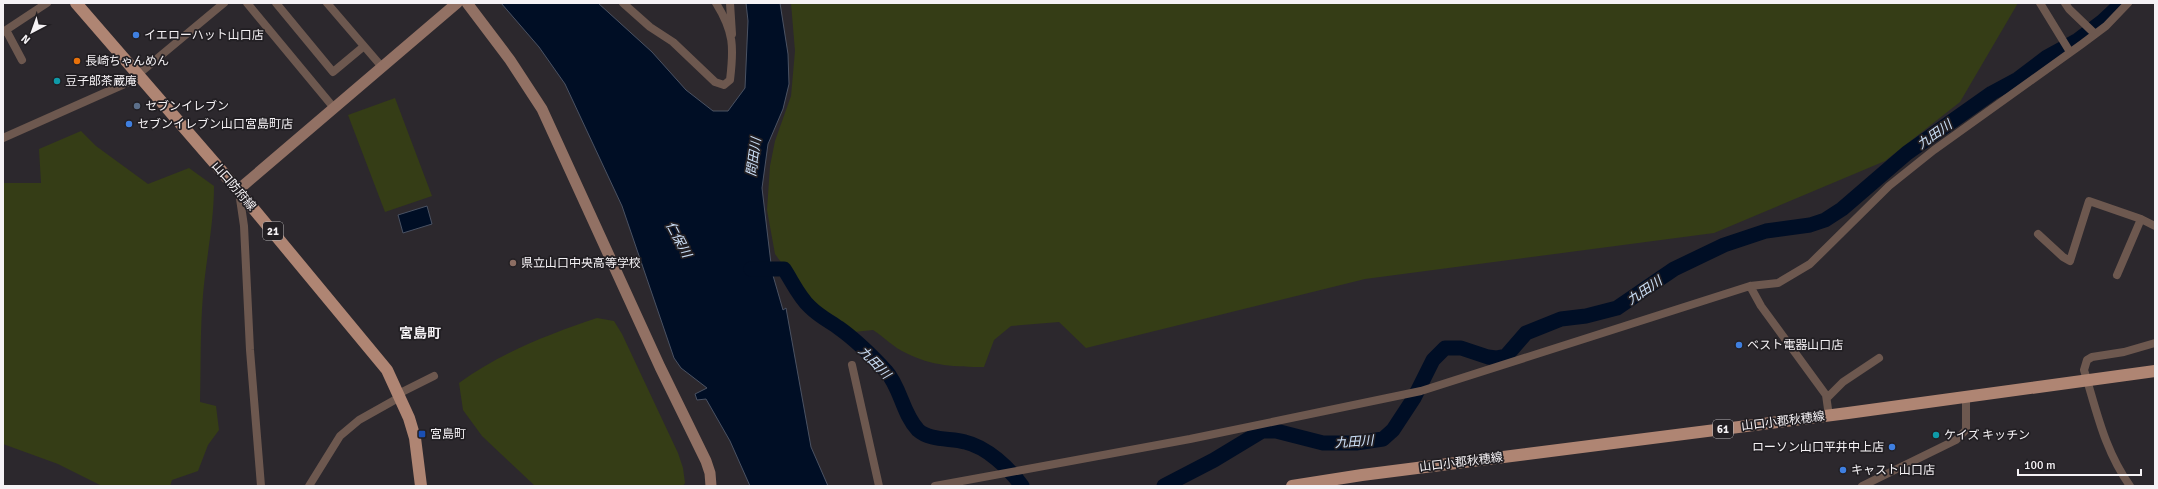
<svg xmlns="http://www.w3.org/2000/svg" width="2158" height="489" font-family="Signika,'Noto Sans JP',sans-serif">
<style>
.green{fill:#353d16}
.water{fill:#000e25;stroke:#4a5263}
.lines{fill:none;stroke-linecap:round;stroke-linejoin:round}
.river{stroke:#000e25;stroke-width:15}
.street{stroke:#6d584f;stroke-width:8}
.secondary{stroke:#927164;stroke-width:11}
.primary{stroke:#af8573;stroke-width:12}
.shop-dot{fill:#3f7fe0;stroke:#221f23;stroke-width:1.5}
.food-dot{fill:#e8710a;stroke:#221f23;stroke-width:1.5}
.culture-dot{fill:#0f9aa8;stroke:#221f23;stroke-width:1.5}
.service-dot{fill:#5c6f8a;stroke:#221f23;stroke-width:1.5}
.education-dot{fill:#8d6e63;stroke:#221f23;stroke-width:1.5}
.transit-dot{fill:#1a4fb4;stroke:#221f23;stroke-width:1.5}
.labels{text-anchor:middle;stroke-width:3.5;stroke-linejoin:round;paint-order:stroke}
.shield{fill:#221f23;stroke:#b6b3b6;stroke-width:1}
.shield-label{font-size:11px;font-weight:bold;fill:#f5f2f5}
.poi-label{font-size:12px;fill:#f5f2f5;stroke:#221f23;text-anchor:start}
.street-label{font-size:12px;fill:#f5f2f5;stroke:#221f23}
.water-label{font-size:13px;font-style:italic;fill:#cce0f8;stroke:#221f23}
.quarter-label{font-size:14px;font-weight:bold;fill:#f5f2f5;stroke:#221f23}
</style>
<rect width="100%" height="100%" fill="#2c282d"/>
<!-- green -->
<path class="green" d="M791,3H2018L1960,102L1885,161L1714,233L1365,279L1086,348L1059,322L1011,326L994,340L984,367C956,367 931,366 906,353C894,348 884,337 873,330L854,332L813,306L775,254L767,210L770,166L775,141L791,96L795,51Z
M395,98L432,196L385,212L348,115Z
M81,131L96,146L148,184L189,168L214,186C214,223 206,259 203,295C200,330 201,366 200,402L216,406L219,430L208,445L198,471L172,480L170,486H102L58,464L3,444V183H41L39,149Z
M597,318L614,321L622,334L678,453L683,468L685,483L683,486H535L482,436L463,410L459,383C500,353 549,334 597,318Z"/>
<!-- water -->
<path class="water" d="M501,3H598L652,52L686,90L713,111H728L745,88L748,21L746,3H780L788,54L789,84L783,109L768,144L762,188L772,272L783,310L786,308L811,447L828,486H750L730,441L706,399L697,400L695,394L707,388L681,368L674,358L622,206L565,84L539,47Z
M427,206L432,224L403,233L398,215Z"/>
<g class="lines">
<!-- river -->
<path class="river" d="M751,269H784C792,281 799,297 810,307C819,316 829,321 839,328C856,340 872,356 886,371C901,388 902,413 918,430C930,441 951,438 965,442C987,447 1009,468 1022,486
M1164,486L1214,460L1262,431H1276L1323,443H1356L1383,439L1393,430L1414,398L1433,360L1445,348H1461L1488,357L1496,358L1506,356L1526,333L1561,319L1586,316L1617,308L1674,269L1724,245L1766,231L1810,225L1825,220L1842,209L1907,153L1992,93L2018,79L2047,57L2078,40L2103,21L2122,3"/>
<!-- street -->
<path class="street" d="M247,3L334,108
M276,3L333,72L363,47
M327,3L382,67
M623,3L650,27L673,42L715,82L724,85L730,80C734,47 734,32 716,3
M730,3L732,34
M2040,3L2070,52
M2065,3L2069,9L2095,34
M6,30L22,60
M3,32L47,3
M3,138L129,82L224,3
M239,192L244,226L250,350L261,486
M2038,234L2063,257L2070,261L2089,201L2141,219L2155,226
M2117,275L2141,219
M1750,286L1761,306L1826,395L1829,416
M852,365L879,486
M398,394L434,376
M1827,398L1843,382L1879,358
M309,486L340,436L359,420L400,397
M935,486L1190,439L1421,391L1750,286L1778,283L1810,264L1889,186L1934,150L2082,44L2106,26L2128,3
M1862,486L1956,440L1966,430V398
M2130,486C2104,449 2097,412 2084,370L2087,360L2092,357L2124,352L2155,343"/>
<!-- secondary -->
<path class="secondary" d="M467,3L510,60L542,109L660,367L706,461L710,473L711,486
M238,190L457,3"/>
<!-- primary -->
<path class="primary" d="M76,3L238,190L387,370L409,418L415,438L421,486
M1292,486L1362,475L1848,413L2155,371"/>
</g>
<!-- markers -->
<g class="shop-dot">
<circle cx="136" cy="35" r="4"/>
<circle cx="129" cy="124" r="4"/>
<circle cx="1739" cy="345" r="4"/>
<circle cx="1892" cy="447" r="4"/>
<circle cx="1843" cy="470" r="4"/>
</g>
<circle class="food-dot" cx="77" cy="61" r="4"/>
<g class="culture-dot">
<circle cx="57" cy="81" r="4"/>
<circle cx="1936" cy="435" r="4"/>
</g>
<circle class="service-dot" cx="137" cy="106" r="4"/>
<circle class="education-dot" cx="513" cy="263" r="4"/>
<rect class="transit-dot" x="418" y="430" width="8" height="8" rx="2"/>
<g class="labels">
<!-- shield labels -->
<g class="shield">
<rect x="263" y="222" width="20" height="18" rx="3"/>
<rect x="1713" y="420" width="20" height="18" rx="3"/>
</g>
<g class="shield-label">
<text x="273" y="235">21</text>
<text x="1723" y="433">61</text>
</g>
<!-- poi labels -->
<g class="poi-label">
<text x="144" y="39">イエローハット山口店</text>
<text x="85" y="65">長崎ちゃんめん</text>
<text x="65" y="85">豆子郎茶蔵庵</text>
<text x="145" y="110">セブンイレブン</text>
<text x="137" y="128">セブンイレブン山口宮島町店</text>
<text x="521" y="267">県立山口中央高等学校</text>
<text x="1747" y="349">ベスト電器山口店</text>
<text x="430" y="438">宮島町</text>
<text x="1944" y="439">ケイズ キッチン</text>
<text x="1884" y="451" text-anchor="end">ローソン山口平井中上店</text>
<text x="1851" y="474">キャスト山口店</text>
</g>
<!-- street labels -->
<g class="street-label">
<text transform="translate(234 186) rotate(49)" y="4">山口防府線</text>
<text transform="translate(1783 421) rotate(-7)" y="4">山口小郡秋穂線</text>
<text transform="translate(1461 462) rotate(-7)" y="4">山口小郡秋穂線</text>
</g>
<!-- water labels -->
<g class="water-label">
<text transform="translate(1934 134) rotate(-35)" y="5">九田川</text>
<text transform="translate(753 157) rotate(-82)" y="5">問田川</text>
<text transform="translate(679 239) rotate(62)" y="5">仁保川</text>
<text transform="translate(1644 290) rotate(-34)" y="5">九田川</text>
<text transform="translate(875 362) rotate(46)" y="5">九田川</text>
<text transform="translate(1354 441) rotate(-4)" y="5">九田川</text>
</g>
<!-- quarter labels -->
<g class="quarter-label">
<text x="420" y="338">宮島町</text>
</g>
</g>
<!-- border -->
<rect width="2158" height="489" fill="none" stroke="#f5f2f5" stroke-width="8"/>
<!-- north arrow -->
<g transform="translate(32 32) rotate(221)" stroke="#221f23" stroke-width="3" paint-order="stroke">
<path d="M0-3L7 15L0 10L-7 15Z" fill="#f5f2f5"/>
<text y="-6" font-size="11" font-weight="bold" text-anchor="middle" fill="#f5f2f5">N</text>
</g>
<!-- scale -->
<path d="M2018 469v6h123v-6" fill="none" stroke="#f5f2f5" stroke-width="2"/>
<text x="2024" y="469" font-size="12" fill="#f5f2f5" stroke="#221f23" stroke-width="3" paint-order="stroke">100 m</text>
</svg>
